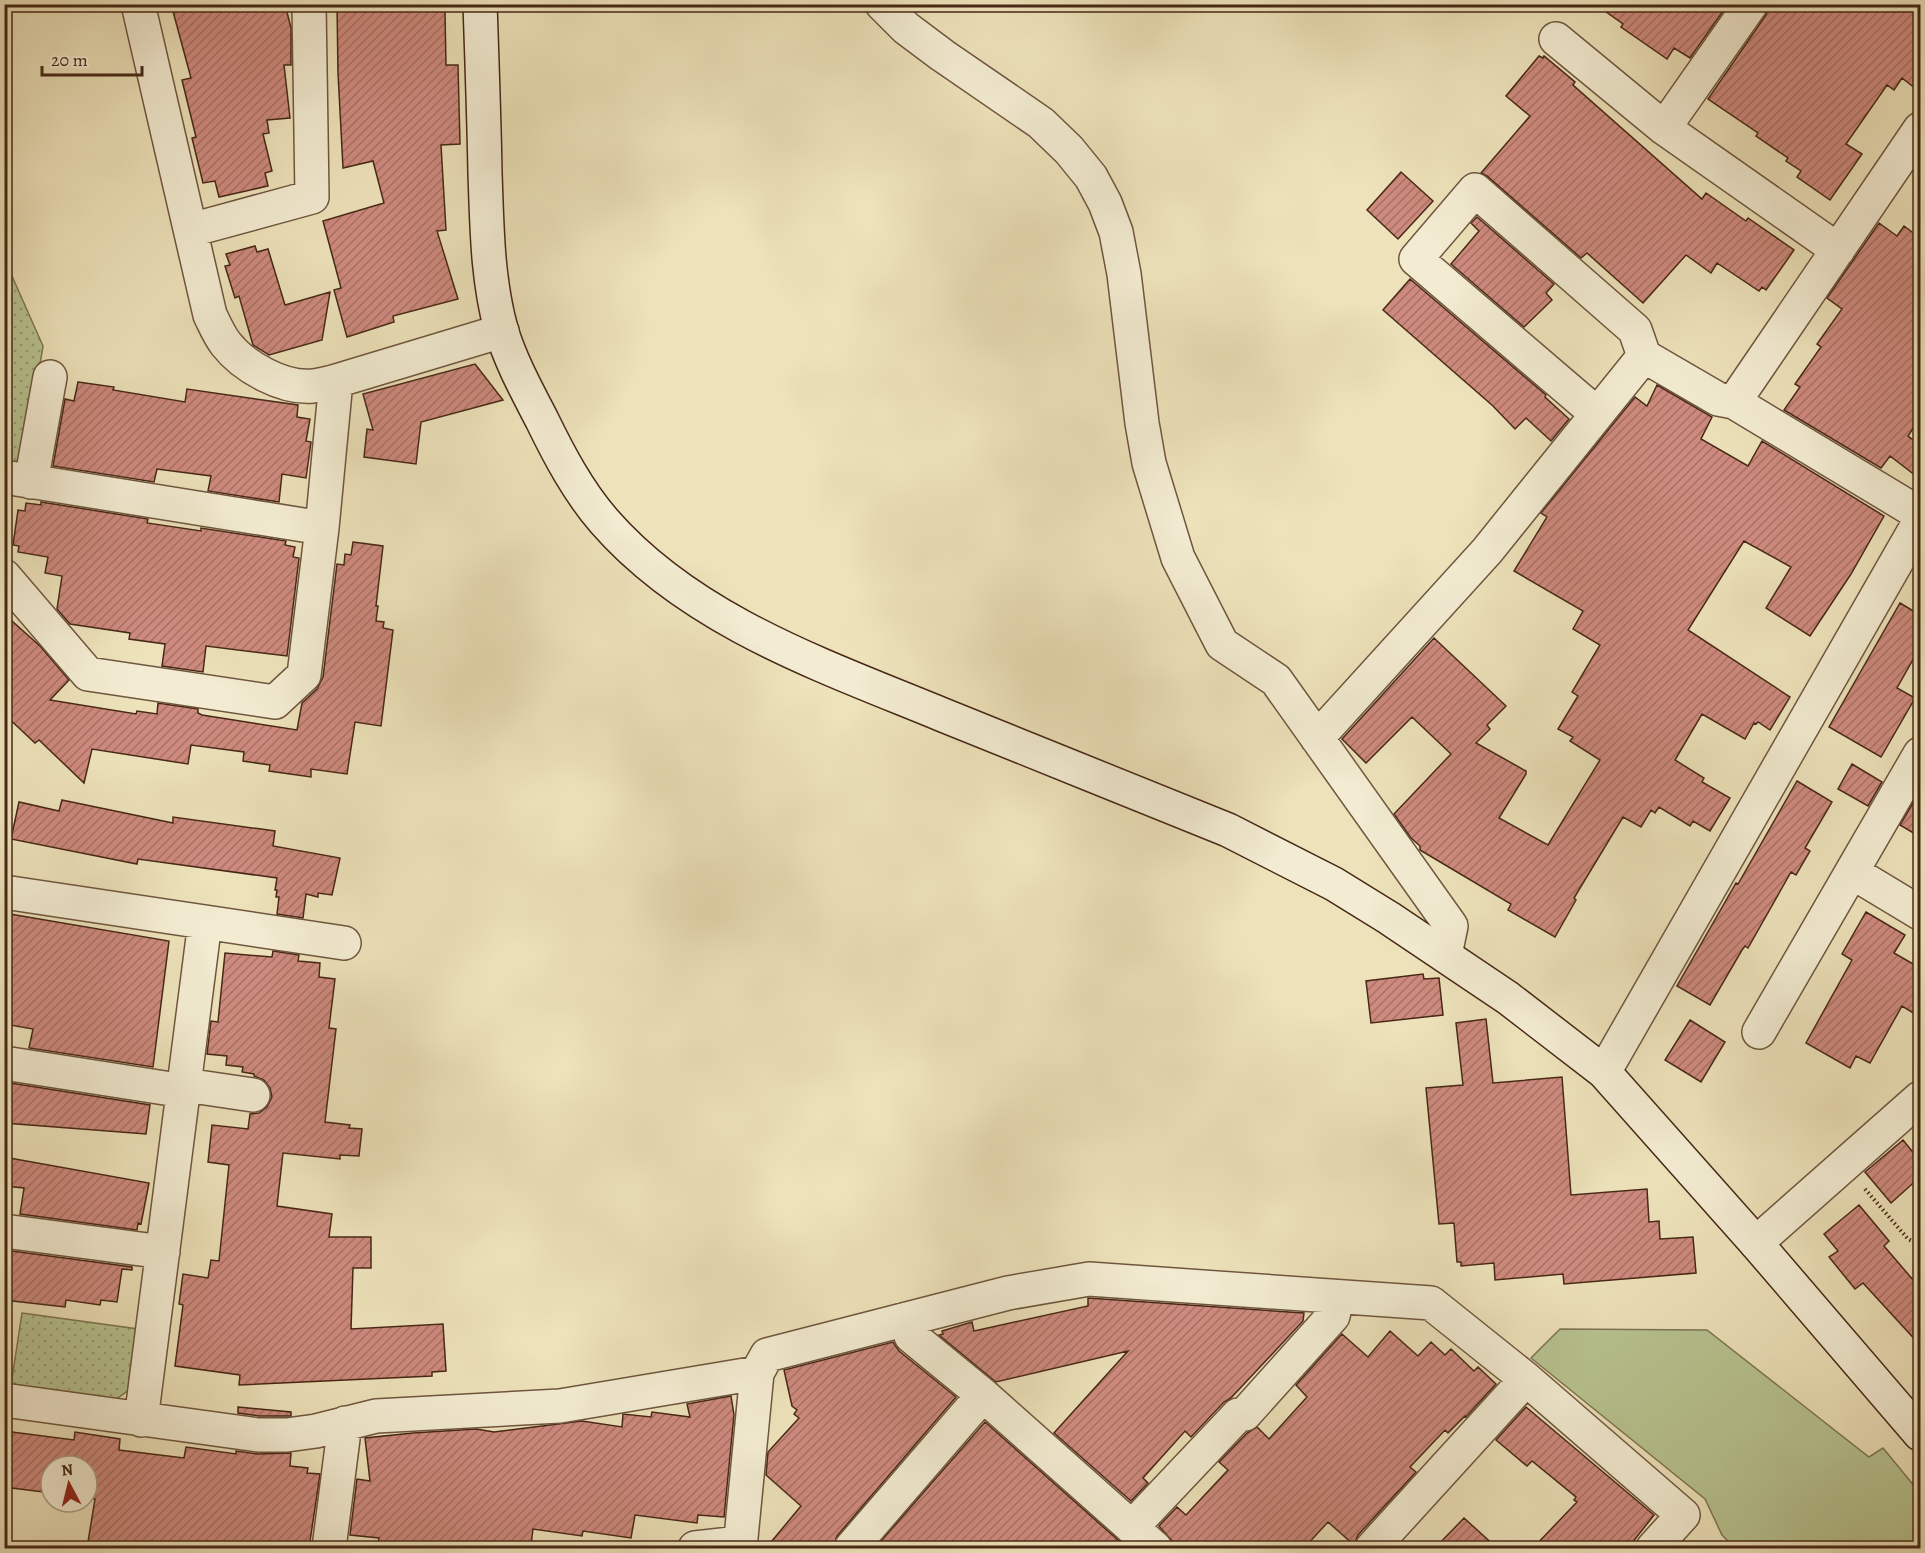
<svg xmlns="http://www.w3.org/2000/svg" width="1925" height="1553" font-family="Alegreya,serif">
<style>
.grass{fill:#b7c390;stroke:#7f7653;stroke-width:1.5}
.park{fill:url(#park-dots);stroke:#7f7653;stroke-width:1.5}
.building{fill:url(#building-hatch);stroke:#472816;stroke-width:1.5}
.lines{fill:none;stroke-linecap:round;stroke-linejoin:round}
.street-casing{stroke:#70563f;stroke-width:36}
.secondary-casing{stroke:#472816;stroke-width:36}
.path{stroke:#472816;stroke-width:4;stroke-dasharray:1.5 3;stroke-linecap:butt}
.street{stroke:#f3ecd2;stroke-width:33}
.secondary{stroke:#f3ecd2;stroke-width:33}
</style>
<defs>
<pattern id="park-dots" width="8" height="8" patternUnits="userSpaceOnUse" patternTransform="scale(1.5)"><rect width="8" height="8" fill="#b7c390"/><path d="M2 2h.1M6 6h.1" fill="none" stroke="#979e75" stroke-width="1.8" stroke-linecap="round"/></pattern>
<pattern id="building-hatch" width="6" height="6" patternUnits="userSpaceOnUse" patternTransform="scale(1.5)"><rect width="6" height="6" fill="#ce8a7e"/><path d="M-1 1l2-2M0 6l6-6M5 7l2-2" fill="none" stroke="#a97166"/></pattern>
</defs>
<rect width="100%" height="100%" fill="#ede2ba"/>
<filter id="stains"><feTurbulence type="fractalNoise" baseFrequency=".00333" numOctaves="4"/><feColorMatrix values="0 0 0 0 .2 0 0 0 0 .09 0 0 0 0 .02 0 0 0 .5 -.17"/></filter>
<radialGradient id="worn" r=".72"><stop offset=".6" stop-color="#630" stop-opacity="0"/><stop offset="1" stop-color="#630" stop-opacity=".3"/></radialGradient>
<!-- grass -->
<path class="grass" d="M1560,1329L1707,1330L1869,1457L1883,1448L1920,1493V1548H1735L1722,1535L1705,1499L1531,1358Z"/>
<!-- park -->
<path class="park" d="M4,258L43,346L23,467L5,463Z
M22,1313L138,1329L130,1389L114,1401L11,1385Z"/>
<!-- building -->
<path class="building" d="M171,4H285L291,28V65H284L290,118L267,120L269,133L263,134L272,171L265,173L268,186L219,197L215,181L203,183L192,138L196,137L182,80L191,78Z
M337,4H433V9H437V11L445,12L446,65H458L460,144L441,145L446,230L437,231L458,299L393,316L394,322L347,337L334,290L341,288L323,221L384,203L373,161L343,168L338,73Z
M1595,4H1728L1690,58L1674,48L1667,59L1621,27L1623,24Z
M1770,4H1920V92L1902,78L1894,90L1887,85L1846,144L1862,154L1830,200L1797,177L1801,171L1786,161L1788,158L1756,136L1758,133L1708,99L1766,15Z
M1539,56L1543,58L1544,56L1575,82L1573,85L1702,199L1706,193L1746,221L1748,218L1794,250L1766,290L1762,287L1759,291L1717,263L1711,273L1686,255L1643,303L1587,253L1581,258L1487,176L1481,173L1530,116L1506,96Z
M1401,172L1433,201L1398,239L1367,210Z
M1477,217L1554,284L1546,293L1552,300L1524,327L1451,264L1479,231L1471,223Z
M1879,223L1897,236L1904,226L1920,238V418L1908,436L1920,445V479L1890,456L1881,468L1784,410L1800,387L1795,384L1821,347L1817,344L1842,309L1827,298Z
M255,246L257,252L268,249L285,305L330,292L322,340L269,355L253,345L239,296L235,298L225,266L230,265L226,254Z
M1410,279L1546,395L1545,397L1569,419L1551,441L1526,418L1515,429L1493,406L1383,310Z
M475,364L503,400L421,422L416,464L364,457L367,429L373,430L363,394Z
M78,382L114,387L113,390L185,402L187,389L298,405L297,417L310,419L306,441L311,442L306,478L282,474L279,502L208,491L211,476L157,469L154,482L53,466L65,399L74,401Z
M1657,385L1712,417L1701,439L1748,466L1762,441L1884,516L1851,574L1810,636L1766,608L1791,567L1744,541L1688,630L1790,697L1770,730L1758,722L1756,724L1754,723L1745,739L1702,714L1675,760L1704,778L1702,782L1730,798L1710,831L1693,821L1690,826L1659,807L1655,813L1651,810L1641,827L1623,817L1574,898L1576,900L1555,937L1508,910L1511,904L1420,850V846L1411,838L1394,814L1451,754L1412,717L1366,763L1342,739L1434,638L1506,706L1487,725L1490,729L1476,743L1526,771V774L1499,818L1548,845L1600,760L1570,741L1573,737L1558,729L1578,696L1572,692L1600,645L1573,629L1583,611L1514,571L1547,517L1541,513L1635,397L1647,406Z
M41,502L148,519L147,523L201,531V528L286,541L285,545L295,547L293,557L299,558L287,656L206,646L203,672L162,666L165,644L129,639L130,633L70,624L57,609L62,576L45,573L48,557L18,552L19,546L13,545L18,510L25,511L26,503L41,505Z
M353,542L383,546L376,606H378L376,621L384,622L383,628L393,630L381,726L355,722L347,774L311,769V777L269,771L270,765L243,761L244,752L191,745L188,764L92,749L84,783L39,740L35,743L4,714V614L40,646L69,680L50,700L136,714L137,711L157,714L158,703L198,709V713L202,715L297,730L302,703L317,689L323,677L337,564L344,565L345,554L351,555Z
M1900,603L1920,615V647L1897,688L1915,698L1881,757L1829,727Z
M1852,764L1882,782L1868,806L1838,789Z
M1797,781L1832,802L1805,848L1810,851L1796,875L1791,872L1748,948L1745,946L1742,950L1710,1005L1677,986L1736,883L1738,884Z
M62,800L173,823V817L275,831L273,846L340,858L332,895L318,893V897L306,894L303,918L277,914L279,897H276L277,890H275L277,878L138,859L137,864L11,839L19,802L59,811Z
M1914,801L1920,805V837L1900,825Z
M1866,912L1905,935L1894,953L1920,968V1017L1902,1006L1870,1063L1856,1056L1850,1068L1806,1043L1852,960L1842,954Z
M4,913L169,941L153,1067L29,1048L33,1029L10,1025L12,1019L4,1018Z
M273,951L299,955L298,961L320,963L319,977L335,979L329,1028L336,1029L325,1122L350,1125L349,1128L362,1129L359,1156L340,1155V1159L283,1153L277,1206L332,1214L329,1237H371V1268H353L351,1329L443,1324L446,1371L432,1372V1376L239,1385L240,1375L175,1366L183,1305L179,1304L183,1274L208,1278L211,1260L219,1261L229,1165L208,1162L212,1125L248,1129L250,1114L259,1113L267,1107L272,1097L270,1088L264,1080L254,1076V1074L242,1072L243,1067L226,1065L227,1056L207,1054L211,1021L218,1022L225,953L272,957Z
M1423,974L1424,979L1439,978L1443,1015L1371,1023L1366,981Z
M1486,1019L1493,1083L1562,1077L1571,1195L1647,1189L1649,1222L1659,1221L1660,1239L1693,1237L1696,1273L1564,1284L1563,1274L1495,1280L1494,1263L1461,1266V1262H1457L1454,1223L1439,1224L1426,1088L1463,1085L1456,1023Z
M1690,1020L1725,1042L1701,1082L1665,1060Z
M4,1082L150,1105L146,1134L4,1123Z
M1903,1140L1920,1161V1177L1891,1203L1865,1172Z
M4,1157L149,1183L141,1224L138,1223L137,1230L20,1214L24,1188L4,1186Z
M1859,1205L1889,1241L1884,1246L1920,1288V1345L1863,1283L1855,1289L1829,1257L1838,1251L1824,1234Z
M4,1250L132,1267V1270L122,1269L117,1302L101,1300L100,1305L66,1300L65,1307L4,1300Z
M1088,1298L1304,1313L1303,1321L1231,1398L1224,1402L1191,1437L1185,1431L1143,1478L1148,1483L1131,1501L1054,1433L1128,1351L996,1382L939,1335L943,1334L942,1331L972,1322L974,1331L1088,1306Z
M1390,1331L1418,1356L1431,1342L1445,1355L1451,1349L1474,1371L1478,1367L1496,1384L1466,1417L1465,1416L1448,1433L1445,1430L1410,1467L1416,1472L1358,1535L1354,1545L1328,1522L1304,1548H1173V1542L1159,1526L1177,1507L1186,1515L1228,1470L1219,1462L1247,1433L1257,1427L1269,1439L1307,1397L1296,1385L1342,1334L1368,1357Z
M893,1342L899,1351L956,1397L837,1536L833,1548H766L801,1506L766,1475L768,1452L799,1418L794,1414L797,1410L792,1406L784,1370Z
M731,1396L734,1415L724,1517L698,1515L697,1523L635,1515L631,1538L583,1531L582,1536L533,1529L531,1545L517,1544L516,1548H377L379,1538L350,1535L357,1479L370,1481L365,1438L413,1433L476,1429L494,1432L582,1421L622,1427L623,1414L651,1417L652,1412L690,1417L687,1404Z
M238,1407L291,1412V1416H259L238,1413Z
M1526,1407L1654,1515L1628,1548H1533L1577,1502L1574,1500L1576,1497L1532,1461L1527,1466L1496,1440Z
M985,1422L1127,1548H875Z
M4,1431L74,1440L75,1432L120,1439L119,1450L184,1458L186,1447L236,1454V1451L258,1454L291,1453L290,1466L308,1468L307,1473L320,1474L309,1548H87L95,1499L87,1498V1466H51V1493L4,1487Z
M1464,1518L1497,1548H1435Z"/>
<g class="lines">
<!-- street casing -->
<g class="street-casing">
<path id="street" d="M138,4L210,315C215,325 219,335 226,344C244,367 283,389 313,386C321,385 329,383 336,381L502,331
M882,4L906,28L942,55L1041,123L1069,150L1091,177L1105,203L1116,232L1124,274L1142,423L1149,463L1178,558L1222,644L1276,680L1451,926L1445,955
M1556,39L1664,128L1838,250
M1664,128L1751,4
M191,230L312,197L309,4
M1734,402L1920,129
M1597,414L1416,259L1475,190L1635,330L1644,356
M4,477L322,528
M31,482L50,377
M4,576L88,674L275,702L304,675L322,528L336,381
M1317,738L1487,551L1644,356L1718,399L1734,402L1920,514
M1852,872L1920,913
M4,892L344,943
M1759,1032L1920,754
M4,1063L184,1091
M1604,1072L1920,521
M185,1085L253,1095
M4,1231L163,1252
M1756,1243L1920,1098
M906,1319L911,1336L983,1395L1155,1548
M4,1400L258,1435H287L316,1431L376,1416L560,1406L757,1373
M141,1420L205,922
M1132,1527L1238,1415L1245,1414L1333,1316L1337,1297
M329,1548L345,1423
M695,1548L740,1543
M740,1548L757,1373L767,1355L1008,1293L1089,1279L1431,1303L1526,1379L1683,1515L1653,1548
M851,1548L983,1395
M1372,1548L1526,1379"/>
</g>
<!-- secondary casing -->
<g class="secondary-casing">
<path id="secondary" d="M480,4C482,61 484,117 485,173C487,226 487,278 501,329C510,360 527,391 542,420C559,455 578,491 604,521C691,621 824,666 943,715C1038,753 1133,792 1228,830L1334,884L1389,918L1508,998L1604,1072L1756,1243L1920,1434"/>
</g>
<!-- path -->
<path class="path" d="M1865,1189L1908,1239L1920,1245"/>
<!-- street -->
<use href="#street" class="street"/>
<!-- secondary -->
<use href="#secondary" class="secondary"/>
</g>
<!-- margin -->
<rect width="1925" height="1553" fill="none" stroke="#ede2ba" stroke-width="24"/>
<rect x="6" y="6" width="1913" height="1541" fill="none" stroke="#472816" stroke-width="3"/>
<rect x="12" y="12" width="1901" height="1529" fill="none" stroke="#472816" stroke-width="1.5"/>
<!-- north arrow -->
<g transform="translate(69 1484) rotate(353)"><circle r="28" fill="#f3ecd2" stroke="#ae9e87" stroke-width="1.5"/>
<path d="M0-4.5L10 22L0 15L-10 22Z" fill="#8f2418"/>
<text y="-9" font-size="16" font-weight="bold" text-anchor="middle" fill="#472816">N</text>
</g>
<!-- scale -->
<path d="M42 66v9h100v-9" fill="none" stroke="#472816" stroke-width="3"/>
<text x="51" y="66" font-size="18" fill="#472816" stroke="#f3ecd2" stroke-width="4.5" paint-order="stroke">20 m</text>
<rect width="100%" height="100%" filter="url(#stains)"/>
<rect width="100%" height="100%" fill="url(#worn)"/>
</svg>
